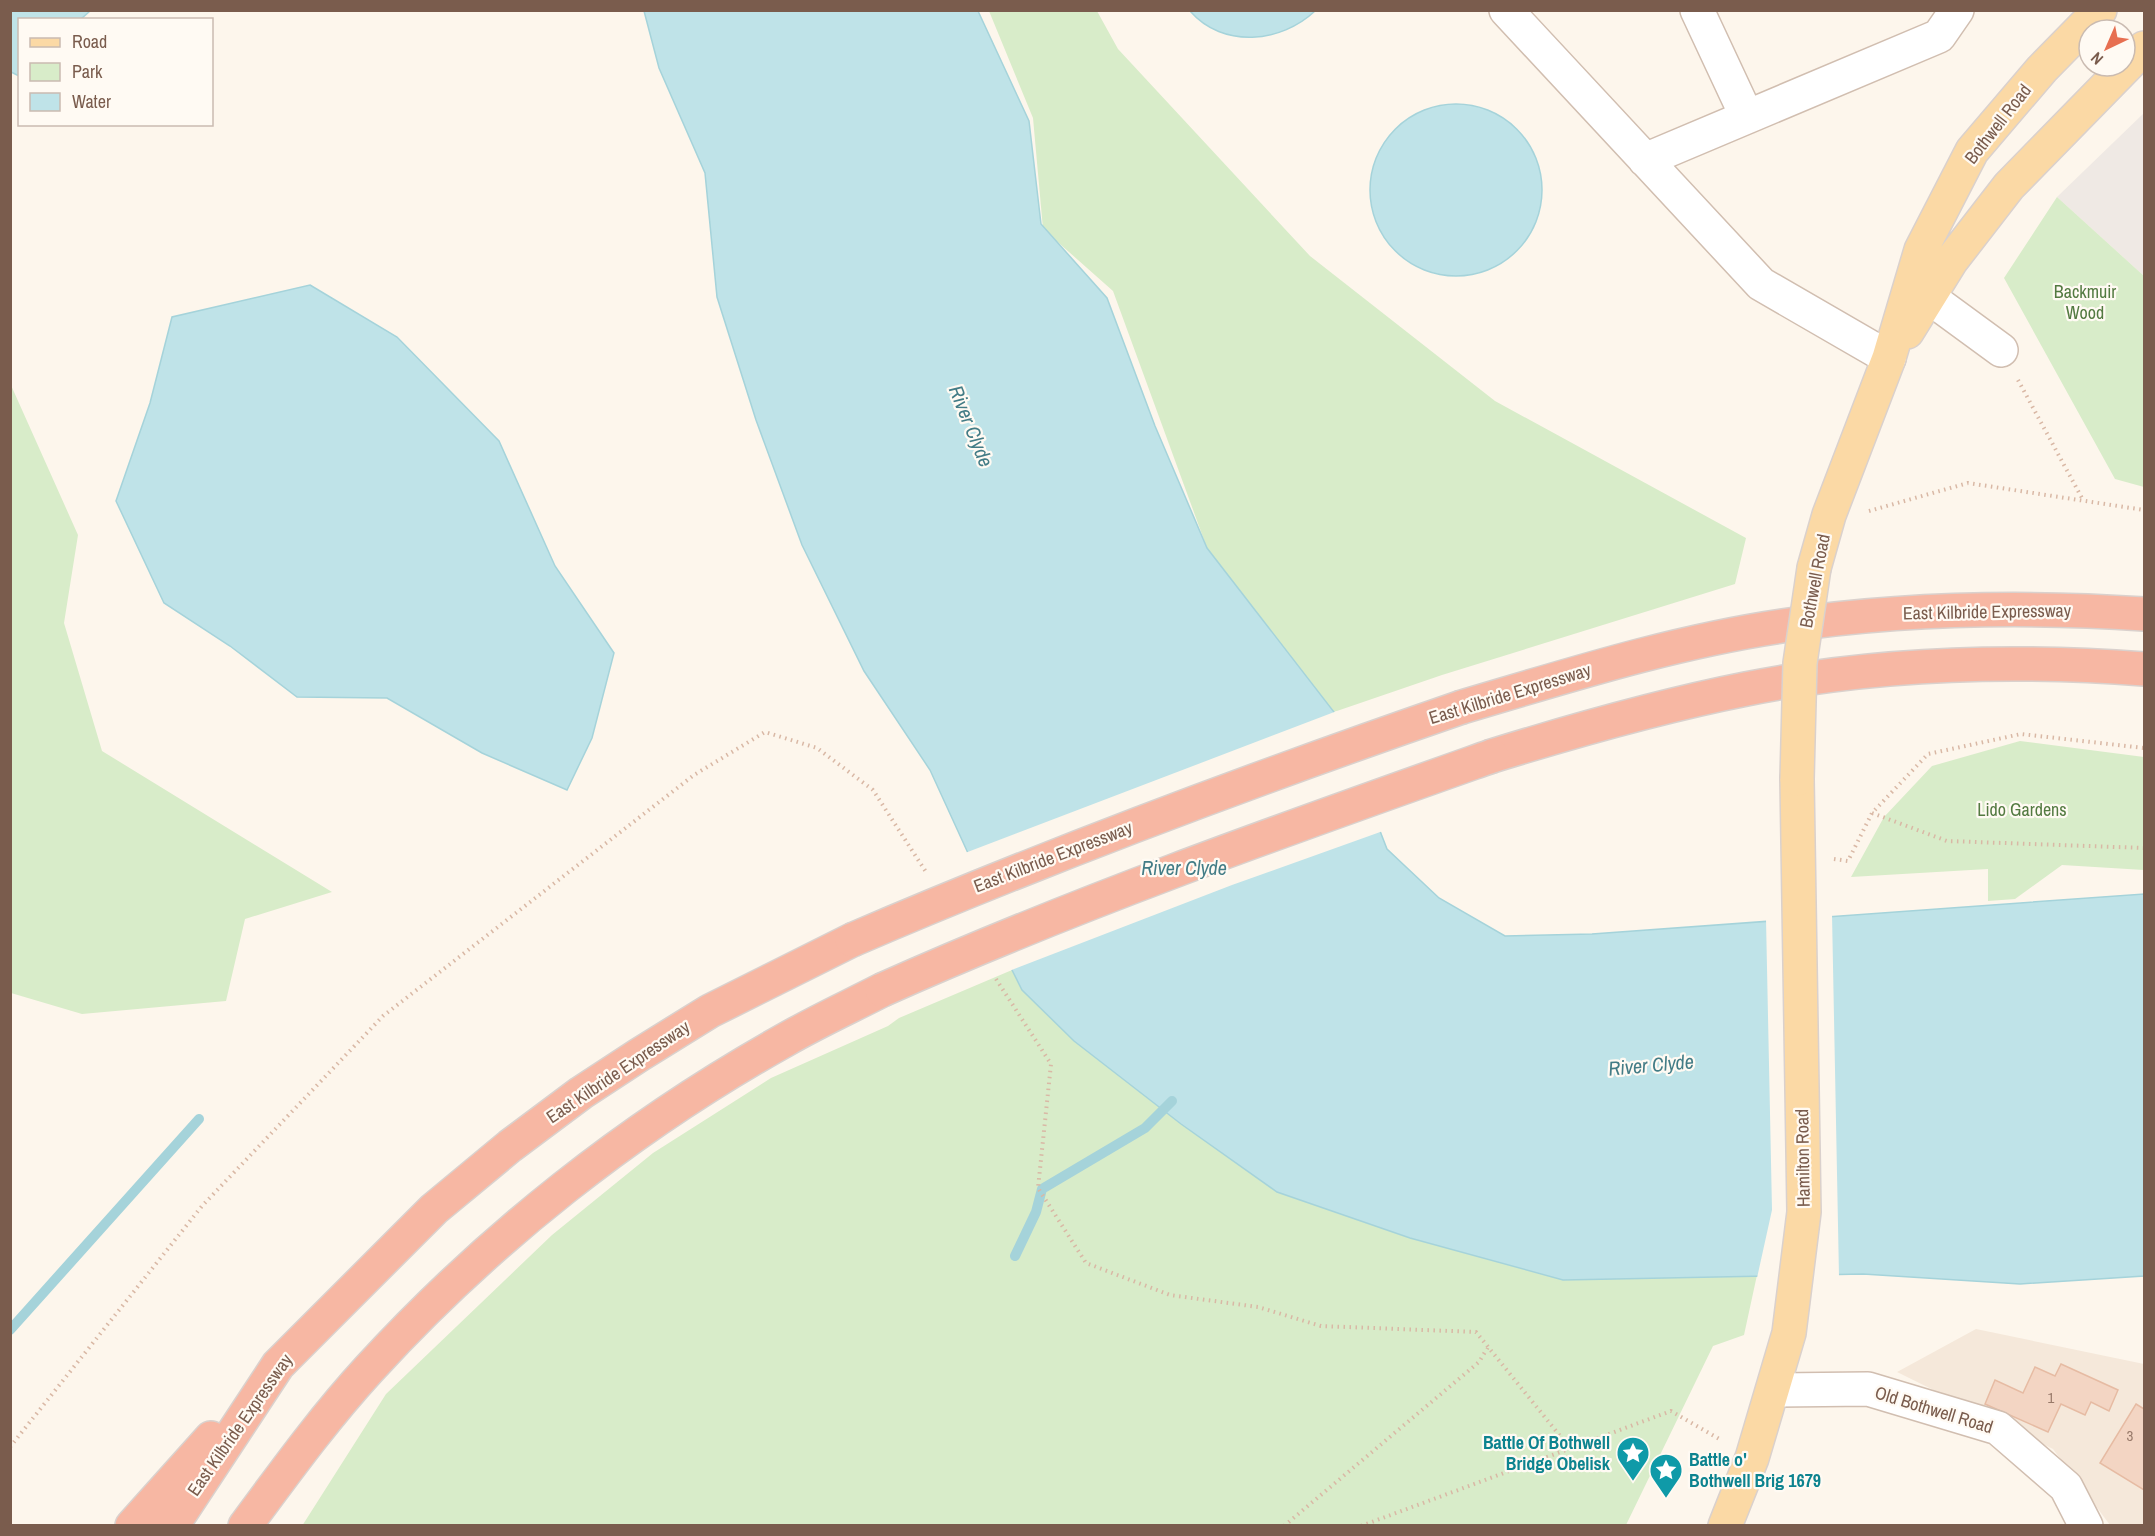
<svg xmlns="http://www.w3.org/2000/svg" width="2155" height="1536" font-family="'Archivo Narrow',sans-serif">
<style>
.residential{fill:#f5e8da}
.industrial{fill:#efe9e4}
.green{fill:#d8ecc9}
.water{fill:#bfe3e8;stroke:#a5d3da;stroke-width:1.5}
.pier{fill:#fdf6ec}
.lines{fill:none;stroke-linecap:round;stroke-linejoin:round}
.stream{stroke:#a5d3da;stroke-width:10}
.building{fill:#f3d5c3;stroke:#e6bba3;stroke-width:1.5}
.minor-casing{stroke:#d1beb0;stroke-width:36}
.major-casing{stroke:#dad1cd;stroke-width:36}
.highway-casing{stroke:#dad1cd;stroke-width:36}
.path{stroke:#d9b8a5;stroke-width:4;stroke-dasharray:1.5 4.5;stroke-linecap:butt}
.minor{stroke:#fff;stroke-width:33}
.major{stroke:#fbd9a5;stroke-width:33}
.highway{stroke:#f7b7a3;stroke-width:33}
.major-bridge-casing{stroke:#dad1cd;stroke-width:36;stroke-linecap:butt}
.highway-bridge-casing{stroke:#dad1cd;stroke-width:36;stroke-linecap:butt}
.major-bridge{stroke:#fbd9a5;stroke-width:33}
.highway-bridge{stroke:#f7b7a3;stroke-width:33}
.labels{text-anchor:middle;stroke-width:4.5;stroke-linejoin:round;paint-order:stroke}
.number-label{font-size:15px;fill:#987a6a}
.street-label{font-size:18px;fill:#7a5c4d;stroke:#fffaf3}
.park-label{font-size:18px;fill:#537a41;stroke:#fffaf3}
.culture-label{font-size:18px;font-weight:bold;fill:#0d838f;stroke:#fffaf3;text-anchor:end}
.water-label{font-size:20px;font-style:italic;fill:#437c86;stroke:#fffaf3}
</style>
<rect width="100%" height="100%" fill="#fdf6ec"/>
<!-- residential -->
<path class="residential" d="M1976,1329L2144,1364V1525H2110L2053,1449L1897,1372Z"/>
<!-- industrial -->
<path class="industrial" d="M2144,113V276L2057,197Z"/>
<!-- green -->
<path class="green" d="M989,11H1097L1118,49L1310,256L1495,401L1746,538L1735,584L1442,675L1334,712L1207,548L1113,291L1043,229L1033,118Z
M2057,197L2144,276V487L2115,479L2004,278Z
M10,383L78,535L64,623L102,751L332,892L245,919L226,1001L82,1014L11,993Z
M2020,741L2144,757V870L2062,865L2015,899L1988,901V869L1851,877L1884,817L1932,766Z
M1012,970L1022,990L1074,1041L1181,1124L1277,1192L1410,1238L1563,1280L1757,1275L1744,1335L1713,1346L1626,1525L302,1526L386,1394L552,1235L653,1153L771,1078L888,1026L899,1018Z"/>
<!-- water -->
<path class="water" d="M10,11L11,10L90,11L81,19L20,20L19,76L11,72Z
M644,11H978L1029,121L1041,224L1107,298L1155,426L1207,548L1334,712L1387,849L1439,898L1505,936L1592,934L2144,894V1276L2020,1284L1863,1274L1563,1280L1410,1238L1277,1192L1181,1124L1074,1041L1022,990L1012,970L978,875L930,770L864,671L802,545L756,420L717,297L705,173L659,68Z
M1190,11H1315C1281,43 1223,49 1190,11Z
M1370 190a86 86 0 1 1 172 0a86 86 0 1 1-172 0Z
M310,285L397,337L499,441L555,566L614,653L592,738L567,790L482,753L387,698L297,697L230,646L164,603L116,501L150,403L172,317Z"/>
<!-- pier -->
<path class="pier" d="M1337,711L1383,831L1232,885L1009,971L965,853Z
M1832,914L1839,1277L1757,1278L1772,1210L1766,919Z"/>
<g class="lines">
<!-- stream -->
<path class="stream" d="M1015,1256L1036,1212L1042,1189L1145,1128L1172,1101
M10,1330L199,1119"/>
</g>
<!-- building -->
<path class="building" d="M2061,1364L2118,1390L2109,1411L2091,1402L2085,1415L2061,1404L2048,1432L1985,1404L1995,1380L2023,1393L2035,1367L2055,1376Z
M2136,1404L2144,1409V1490L2100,1463Z"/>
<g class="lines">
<!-- minor casing -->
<g class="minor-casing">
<path id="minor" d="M1506,10L1761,284L1889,358
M1697,10L1747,117
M1645,160L1939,36L1957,10
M1930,298L2001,350
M1773,1390L1868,1389L1998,1428L2066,1487L2086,1526"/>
</g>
<!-- major casing -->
<g class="major-casing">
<path id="major" d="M1907,332L1951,261L2009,186L2144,48
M1814,568L1829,515L1889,358L1921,250L1972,151L2042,69L2100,10
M1725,1526L1752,1458L1789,1333L1804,1212L1797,779"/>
</g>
<!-- highway casing -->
<g class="highway-casing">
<path id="highway" d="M1462,707C1567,676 1673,642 1782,626C1903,608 2023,606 2144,614
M1492,756C1576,730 1660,706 1746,689C1876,663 2013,659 2144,669
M132,1526L211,1438
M172,1526L278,1365L434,1209L510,1146L581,1093L639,1055L710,1011L852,940
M245,1526C285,1472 324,1418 369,1369C488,1239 631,1126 785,1040C816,1022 849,1007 882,990"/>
</g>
<!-- path -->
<path class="path" d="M2018,380L2083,500
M1869,511L1968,483L2144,510
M1872,813L1947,841L2144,848
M1834,859L1848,861L1872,813L1928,754L2021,734L2144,748
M996,979L1051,1064L1038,1188L1086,1263L1170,1295L1258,1307L1321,1326L1476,1332L1569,1447
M10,1447L202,1206L383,1016L694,775L765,732L817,748L873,790L926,872
M1284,1526L1479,1362L1488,1347
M1361,1526L1671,1411L1721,1440"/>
<!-- minor -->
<use href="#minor" class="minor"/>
<!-- major -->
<use href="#major" class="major"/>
<!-- highway -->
<use href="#highway" class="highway"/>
<!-- major-bridge casing -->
<g class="major-bridge-casing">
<path id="major-bridge" d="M1797,779L1800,663L1814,568"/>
</g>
<!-- highway-bridge casing -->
<g class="highway-bridge-casing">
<path id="highway-bridge" d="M852,940C1052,854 1256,778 1462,707
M882,990C1081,901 1286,829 1492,756"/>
</g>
<!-- major-bridge -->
<use href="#major-bridge" class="major-bridge"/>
<!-- highway-bridge -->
<use href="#highway-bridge" class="highway-bridge"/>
</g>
<!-- icons -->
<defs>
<g id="sight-pin" transform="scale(1.725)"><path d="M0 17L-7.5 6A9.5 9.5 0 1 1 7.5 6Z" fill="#0f9aa8" stroke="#fffaf3"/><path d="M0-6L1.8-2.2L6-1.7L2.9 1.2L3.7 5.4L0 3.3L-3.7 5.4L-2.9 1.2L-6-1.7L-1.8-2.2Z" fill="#fff"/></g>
</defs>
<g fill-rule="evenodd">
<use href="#sight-pin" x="1633" y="1453"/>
<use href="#sight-pin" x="1666" y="1470"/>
</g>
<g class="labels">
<!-- number labels -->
<g class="number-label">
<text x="2051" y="1403">1</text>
<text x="2130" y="1441">3</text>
</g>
<!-- street labels -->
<g class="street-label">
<text transform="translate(1998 124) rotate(-52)" y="6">Bothwell Road</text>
<text transform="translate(1815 581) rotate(-79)" y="6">Bothwell Road</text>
<text transform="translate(1987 612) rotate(-1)" y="6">East Kilbride Expressway</text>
<text transform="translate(1510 694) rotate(-17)" y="6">East Kilbride Expressway</text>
<text transform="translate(1053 857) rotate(-21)" y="6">East Kilbride Expressway</text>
<text transform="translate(618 1072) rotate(-34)" y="6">East Kilbride Expressway</text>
<text transform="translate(1803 1158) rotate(-91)" y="6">Hamilton Road</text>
<text transform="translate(1934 1410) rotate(17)" y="6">Old Bothwell Road</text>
<text transform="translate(240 1425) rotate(-55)" y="6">East Kilbride Expressway</text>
</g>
<!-- park labels -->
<g class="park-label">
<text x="2085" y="298">Backmuir<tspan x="2085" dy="21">Wood</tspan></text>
<text x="2022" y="816">Lido Gardens</text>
</g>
<!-- culture labels -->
<g class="culture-label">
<text x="1610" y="1449">Battle Of Bothwell<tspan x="1610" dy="21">Bridge Obelisk</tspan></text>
<text x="1689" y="1466" text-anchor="start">Battle o'<tspan x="1689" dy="21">Bothwell Brig 1679</tspan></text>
</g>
<!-- water labels -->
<g class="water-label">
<text transform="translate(971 426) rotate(68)" y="7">River Clyde</text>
<text x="1184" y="875">River Clyde</text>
<text transform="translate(1651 1065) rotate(-5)" y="7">River Clyde</text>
</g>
</g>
<!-- border -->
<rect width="2155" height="1536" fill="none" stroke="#7a5c4d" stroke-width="24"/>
<!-- legend -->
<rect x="18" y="18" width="195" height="108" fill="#fffaf3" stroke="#cabbb1" stroke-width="1.5"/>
<rect x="30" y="38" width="30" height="9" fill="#fbd9a5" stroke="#cabbb1" stroke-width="1.5"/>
<text x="72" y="48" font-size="18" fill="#7a5c4d">Road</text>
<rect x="30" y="63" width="30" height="18" fill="#d8ecc9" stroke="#cabbb1" stroke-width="1.5"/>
<text x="72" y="78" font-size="18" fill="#7a5c4d">Park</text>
<rect x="30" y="93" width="30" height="18" fill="#bfe3e8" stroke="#cabbb1" stroke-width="1.5"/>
<text x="72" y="108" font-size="18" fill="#7a5c4d">Water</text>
<!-- north arrow -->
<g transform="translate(2107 48) rotate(224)"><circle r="28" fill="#fffaf3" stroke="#cabbb1" stroke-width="1.5"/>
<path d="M0-4.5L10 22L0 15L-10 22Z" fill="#e76f51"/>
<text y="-9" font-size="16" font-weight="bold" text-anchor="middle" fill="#7a5c4d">N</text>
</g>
</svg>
